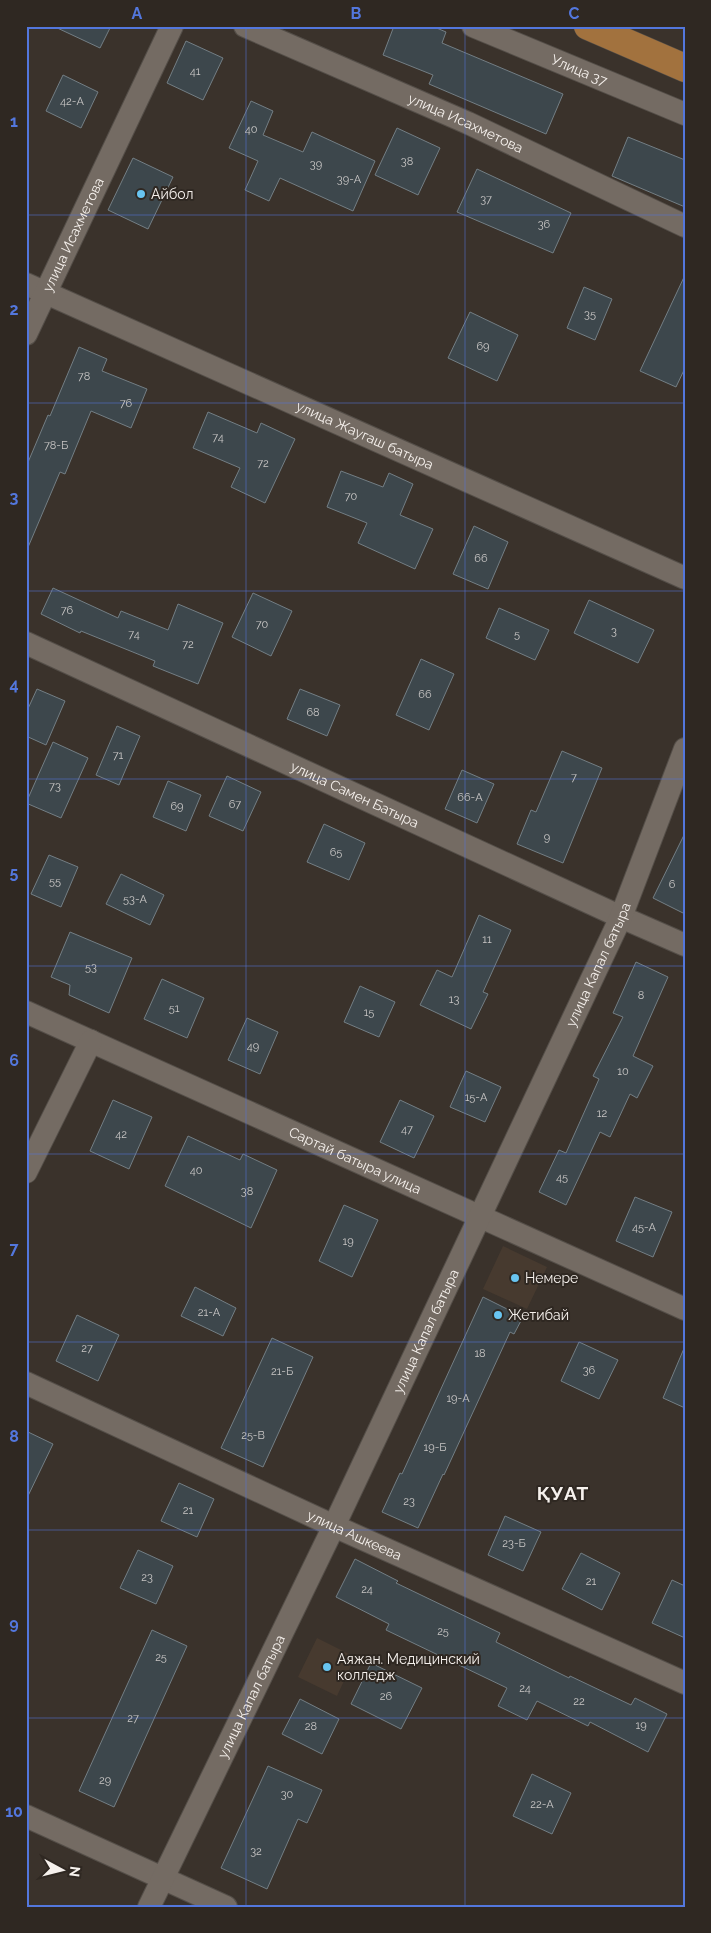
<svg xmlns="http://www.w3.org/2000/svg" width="711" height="1933" font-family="Raleway,sans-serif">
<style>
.built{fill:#473a2f}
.building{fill:#3d474c;stroke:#737e84}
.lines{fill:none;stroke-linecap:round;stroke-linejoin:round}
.minor-casing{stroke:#544e48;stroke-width:24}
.primary-casing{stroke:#544e48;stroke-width:29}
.minor{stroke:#746b63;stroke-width:22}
.primary{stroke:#a2723e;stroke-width:28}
.grid{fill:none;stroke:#5377dd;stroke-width:1;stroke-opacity:0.55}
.poi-dot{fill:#68c4f0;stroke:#2f2822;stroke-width:2}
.labels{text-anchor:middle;stroke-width:4;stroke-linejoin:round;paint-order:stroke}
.number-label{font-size:11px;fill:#c8c6c5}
.street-label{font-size:14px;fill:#f6f1ed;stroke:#2f2822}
.poi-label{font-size:14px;fill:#f6f1ed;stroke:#2f2822;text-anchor:start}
.district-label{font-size:19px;font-weight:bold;letter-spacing:1px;fill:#f6f1ed;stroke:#2f2822}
.neatline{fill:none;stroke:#5377dd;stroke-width:2}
.grid-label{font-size:16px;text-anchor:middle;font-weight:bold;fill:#5377dd}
</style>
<rect width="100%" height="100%" fill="#3a322b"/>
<!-- built -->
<path class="built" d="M503,1246L547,1267L527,1309L483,1289Z
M317,1638L355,1657L337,1696L298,1677Z"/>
<!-- building -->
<path class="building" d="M53,26H111L100,48Z
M394,26H432L446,32L442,43L563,94L546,134L429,84L433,75L383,55Z
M186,41L223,58L203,100L167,83Z
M63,75L98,92L81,128L46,111Z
M251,101L273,111L263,135L303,152L312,132L375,161L353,211L280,178L269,201L245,190L258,161L229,148Z
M397,128L440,148L418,195L375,175Z
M628,137L685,160V207L612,176Z
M133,158L173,177L148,229L108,210Z
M477,169L571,213L553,253L457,212Z
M685,275V368L676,387L640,371Z
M584,287L612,299L595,340L567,328Z
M470,312L518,335L497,381L448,358Z
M79,347L107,359L102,371L147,389L131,428L91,411L65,474L60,472L26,552V467L48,415L50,416Z
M208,412L257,433L261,423L295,439L265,503L231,487L240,468L193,448Z
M341,471L383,487L389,473L413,484L400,515L433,529L415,569L358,543L367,523L327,507Z
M474,526L508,542L488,589L453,574Z
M53,588L118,618L121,611L168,630L178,604L223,623L198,684L153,666L155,661L81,631L80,633L41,614Z
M253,593L292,611L271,656L232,637Z
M589,600L654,630L638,663L574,633Z
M499,608L549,630L535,660L486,638Z
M421,659L454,674L429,730L396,715Z
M37,689L65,701L46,745L26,736V713Z
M300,689L340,705L327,736L287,719Z
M117,726L140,736L119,785L96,775Z
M53,742L88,758L61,818L26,803Z
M562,751L602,768L563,863L517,844L531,810L536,812Z
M462,770L494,784L477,823L445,809Z
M227,776L261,792L243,831L209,816Z
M168,781L201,795L186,831L153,817Z
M324,824L365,843L349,880L307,862Z
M685,833V914L653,898Z
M49,855L78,867L61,907L31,894Z
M121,874L164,895L150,925L106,904Z
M479,915L511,930L483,992L488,994L471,1029L420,1005L437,970L452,977Z
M70,932L132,958L109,1013L69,995L70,985L51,977Z
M636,962L668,977L633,1056L653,1066L637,1098L630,1094L610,1137L600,1132L566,1205L539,1192L559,1150L566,1153L599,1079L593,1076L623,1017L613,1013Z
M162,979L204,998L187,1038L144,1019Z
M360,986L395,1002L379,1037L344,1022Z
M247,1018L278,1032L260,1074L228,1060Z
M466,1071L501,1087L485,1122L450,1107Z
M113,1100L152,1117L129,1169L90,1151Z
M400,1100L434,1116L414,1158L380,1142Z
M188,1136L240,1160L243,1154L277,1170L251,1228L165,1186Z
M635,1197L672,1212L653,1257L616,1241Z
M344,1205L378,1220L352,1277L319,1261Z
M195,1287L236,1308L223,1336L181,1316Z
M483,1297L523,1317L514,1334L510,1332L444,1475L443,1474L418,1528L382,1512L400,1473L402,1474Z
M77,1315L119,1335L98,1381L56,1361Z
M272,1338L313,1357L263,1467L221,1448Z
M579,1342L618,1360L599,1399L561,1381Z
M685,1346V1408L663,1398Z
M26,1431L53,1444L26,1500Z
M179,1483L214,1499L197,1537L161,1521Z
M505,1516L541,1532L523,1571L488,1555Z
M138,1550L173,1566L156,1604L120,1588Z
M581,1553L620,1573L602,1610L562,1589Z
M355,1559L398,1581L396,1583L500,1633L496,1642L569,1678L570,1676L631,1705L635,1698L667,1714L648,1752L590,1722L588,1726L537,1701L527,1720L498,1706L507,1688L386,1630L389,1624L336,1597Z
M672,1580L685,1586V1638L652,1623Z
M152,1630L187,1646L114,1807L79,1791Z
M371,1663L422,1688L401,1729L351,1704Z
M300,1699L339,1719L322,1754L282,1734Z
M268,1766L322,1790L307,1823L298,1819L267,1889L221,1868Z
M532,1774L571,1793L552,1834L513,1816Z"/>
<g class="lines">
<!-- minor casing -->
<g class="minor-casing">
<g id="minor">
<path id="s1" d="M245,26L468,123L685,226"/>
<path id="s2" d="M473,26L685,114"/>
<path id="s3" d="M26,284L685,578"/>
<path id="s4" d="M26,334L172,26"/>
<path id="s5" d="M26,643L621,917L685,945"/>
<path id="s6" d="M26,1012L685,1309"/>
<path d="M26,1172L91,1041"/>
<path id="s7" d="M26,1383L334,1526L685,1683"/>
<path d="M26,1816L226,1907"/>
<path id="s8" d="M149,1907L334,1526L621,917L685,749"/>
</g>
</g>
<!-- primary casing -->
<g class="primary-casing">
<path id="primary" d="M588,26L685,68"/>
</g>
<!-- minor -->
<use href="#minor" class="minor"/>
<!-- primary -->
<use href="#primary" class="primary"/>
</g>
<!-- grid -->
<path class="grid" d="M246,26V1907M465,26V1907M26,215H685M26,403H685M26,591H685M26,779H685M26,966H685M26,1154H685M26,1342H685M26,1530H685M26,1718H685"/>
<!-- markers -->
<g class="poi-dot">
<circle cx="141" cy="194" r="5"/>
<circle cx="515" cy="1278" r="5"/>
<circle cx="498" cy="1315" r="5"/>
<circle cx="327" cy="1667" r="5"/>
</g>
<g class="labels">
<!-- number labels -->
<g class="number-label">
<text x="195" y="75">41</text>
<text x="72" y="105">42-А</text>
<text x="251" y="133">40</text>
<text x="407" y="165">38</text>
<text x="316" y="168">39</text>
<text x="349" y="183">39-А</text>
<text x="486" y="203">37</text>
<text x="544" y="228">36</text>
<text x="590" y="318">35</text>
<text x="483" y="350">69</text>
<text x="84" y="380">78</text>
<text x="126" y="407">76</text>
<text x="218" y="441">74</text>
<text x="56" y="449">78-Б</text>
<text x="263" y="467">72</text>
<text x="351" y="500">70</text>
<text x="481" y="562">66</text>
<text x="67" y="614">76</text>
<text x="262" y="628">70</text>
<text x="614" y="635">3</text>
<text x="134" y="638">74</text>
<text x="517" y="638">5</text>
<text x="188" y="648">72</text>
<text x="425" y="698">66</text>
<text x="313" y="716">68</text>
<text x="118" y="759">71</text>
<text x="574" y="781">7</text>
<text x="55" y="790">73</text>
<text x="470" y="801">66-А</text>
<text x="235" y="808">67</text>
<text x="177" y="810">69</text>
<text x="547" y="841">9</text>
<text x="336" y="856">65</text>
<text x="55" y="885">55</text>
<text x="672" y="888">6</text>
<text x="135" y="903">53-А</text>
<text x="487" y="943">11</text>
<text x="91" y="971">53</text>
<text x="641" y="999">8</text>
<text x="454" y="1003">13</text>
<text x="174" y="1012">51</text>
<text x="369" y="1016">15</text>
<text x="253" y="1050">49</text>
<text x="623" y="1075">10</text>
<text x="476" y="1101">15-А</text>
<text x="602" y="1117">12</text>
<text x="407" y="1133">47</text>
<text x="121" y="1138">42</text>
<text x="196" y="1174">40</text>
<text x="562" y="1181">45</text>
<text x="247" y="1195">38</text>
<text x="644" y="1231">45-А</text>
<text x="348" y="1245">19</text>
<text x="209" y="1316">21-А</text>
<text x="87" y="1352">27</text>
<text x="480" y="1357">18</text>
<text x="589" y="1374">36</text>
<text x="282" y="1375">21-Б</text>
<text x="458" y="1402">19-А</text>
<text x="253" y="1439">25-В</text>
<text x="435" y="1451">19-Б</text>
<text x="409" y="1505">23</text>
<text x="188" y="1514">21</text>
<text x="514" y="1547">23-Б</text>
<text x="147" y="1581">23</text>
<text x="591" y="1585">21</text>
<text x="367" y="1593">24</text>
<text x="443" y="1635">25</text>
<text x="161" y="1661">25</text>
<text x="525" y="1692">24</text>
<text x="386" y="1700">26</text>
<text x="579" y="1705">22</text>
<text x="133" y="1722">27</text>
<text x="641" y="1729">19</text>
<text x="311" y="1730">28</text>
<text x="105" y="1784">29</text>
<text x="287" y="1798">30</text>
<text x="542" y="1808">22-А</text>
<text x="256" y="1855">32</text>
</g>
<!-- street labels -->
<g class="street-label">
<text dy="5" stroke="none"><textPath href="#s2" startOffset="115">Улица 37</textPath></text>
<text dy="5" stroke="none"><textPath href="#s1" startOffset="241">улица Исахметова</textPath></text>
<text dy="5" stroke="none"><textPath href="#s4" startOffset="110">улица Исахметова</textPath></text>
<text dy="5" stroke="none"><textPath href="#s3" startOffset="371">улица Жаугаш батыра</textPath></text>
<text dy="5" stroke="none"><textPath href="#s5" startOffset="362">улица Самен Батыра</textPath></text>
<text dy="5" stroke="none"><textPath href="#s8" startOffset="1044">улица Капал батыра</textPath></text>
<text dy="5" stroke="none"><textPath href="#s6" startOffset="361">Сартай батыра улица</textPath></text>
<text dy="5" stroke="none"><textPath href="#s8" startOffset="639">улица Капал батыра</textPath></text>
<text dy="5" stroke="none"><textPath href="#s7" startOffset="362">улица Ашкеева</textPath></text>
<text dy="5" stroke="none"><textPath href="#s8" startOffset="234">улица Капал батыра</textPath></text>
</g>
<!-- poi labels -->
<g class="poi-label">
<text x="151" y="199">Айбол</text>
<text x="525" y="1283">Немере</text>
<text x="508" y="1320">Жетибай</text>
<text x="337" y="1664">Аяжан. Медицинский<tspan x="337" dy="16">колледж</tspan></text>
</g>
<!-- district labels -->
<g class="district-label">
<text x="563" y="1500">ҚУАТ</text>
</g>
</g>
<!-- border -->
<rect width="711" height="1933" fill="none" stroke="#2f2822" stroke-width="55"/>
<!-- north arrow -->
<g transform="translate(62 1870) rotate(97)" stroke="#2f2822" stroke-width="4" paint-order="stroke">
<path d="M0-4L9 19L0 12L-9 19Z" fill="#f6f1ed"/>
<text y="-8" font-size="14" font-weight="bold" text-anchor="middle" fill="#f6f1ed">N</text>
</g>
<rect x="28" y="28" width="656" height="1878" class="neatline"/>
<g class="grid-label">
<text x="137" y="19">A</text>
<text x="356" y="19">B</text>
<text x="574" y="19">C</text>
<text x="14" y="127">1</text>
<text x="14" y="315">2</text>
<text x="14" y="503">3</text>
<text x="14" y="690">4</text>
<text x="14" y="878">5</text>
<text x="14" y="1066">6</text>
<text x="14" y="1254">7</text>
<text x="14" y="1442">8</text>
<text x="14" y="1629">9</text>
<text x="14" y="1817">10</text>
</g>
</svg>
